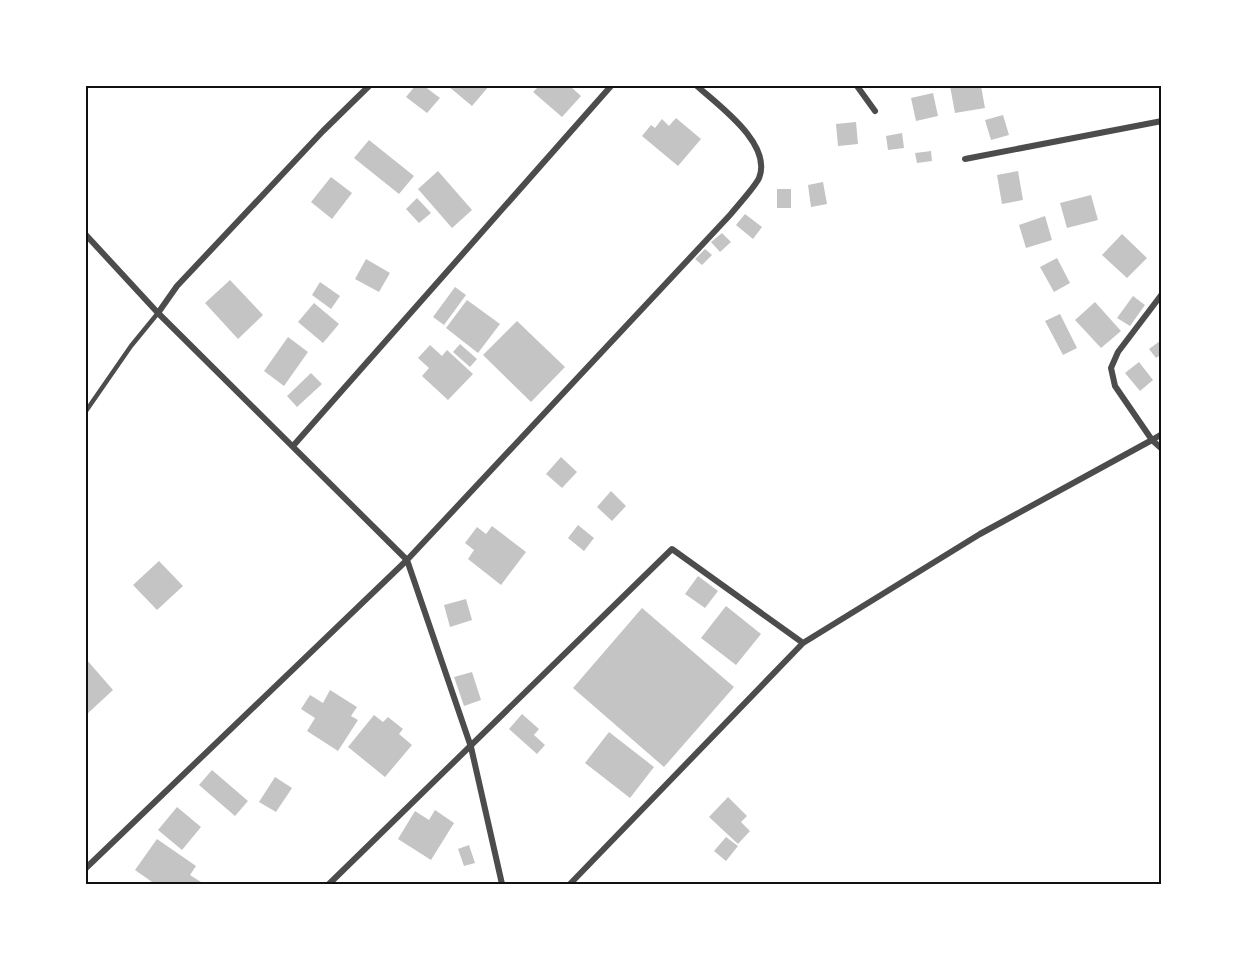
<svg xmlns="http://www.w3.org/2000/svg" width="1247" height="970" font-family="Quicksand,sans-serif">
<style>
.building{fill:#c4c4c4}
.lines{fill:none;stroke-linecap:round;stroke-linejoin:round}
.service{stroke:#4c4c4c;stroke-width:4.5}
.minor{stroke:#4c4c4c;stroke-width:6}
.neatline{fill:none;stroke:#111;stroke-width:2}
</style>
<rect width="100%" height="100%" fill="#fff"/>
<!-- building -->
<path class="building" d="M415,86H424L440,98L427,113L406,97Z
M448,86H489L472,106Z
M539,86H570L581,96L562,117L533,92Z
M950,86H981L985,108L955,113Z
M933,93L938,116L916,121L911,98Z
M1003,115L1009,135L991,140L985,120Z
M676,118L701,139L678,166L642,136L651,125L655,128L662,119L669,126Z
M856,122L858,144L838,146L836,124Z
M902,133L904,148L888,150L886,136Z
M369,140L414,176L399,194L354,158Z
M931,151L932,161L917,163L915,153Z
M438,171L472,210L452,228L418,189Z
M1018,171L1023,200L1002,204L997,175Z
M331,177L352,193L332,219L311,202Z
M823,182L827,204L811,207L808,185Z
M777,189H791V208H777Z
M1091,195L1098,220L1067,228L1060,203Z
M417,198L431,213L419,223L406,209Z
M745,214L762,227L753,239L736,225Z
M1045,216L1052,240L1026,248L1019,225Z
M722,233L731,242L720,252L711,242Z
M1122,234L1147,258L1127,278L1102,255Z
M705,249L712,255L702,265L695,259Z
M1057,258L1070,283L1054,292L1040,267Z
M366,259L390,273L379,292L355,279Z
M230,280L263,315L238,339L205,303Z
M320,282L340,296L331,309L312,295Z
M455,287L466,295L444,325L433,317Z
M1133,296L1145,305L1130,326L1117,318Z
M467,300L500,324L478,353L446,328Z
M1095,302L1121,331L1101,348L1075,320Z
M314,303L339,324L323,343L298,322Z
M1060,314L1077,348L1063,355L1045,321Z
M517,321L565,367L531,402L483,355Z
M288,337L308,352L284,386L264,371Z
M1160,341L1162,354L1156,358L1149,349Z
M460,344L477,359L470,367L453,352Z
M430,345L442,356L447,350L473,374L448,400L422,376L429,368L418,358Z
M1139,362L1153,380L1140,391L1125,373Z
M311,373L322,384L297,407L287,396Z
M561,457L577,472L562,488L546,474Z
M611,491L626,506L612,521L597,507Z
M578,525L594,538L584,551L568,538Z
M492,526L526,552L501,585L468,559L474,550L465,543L477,527L486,534Z
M159,561L183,586L157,610L133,585Z
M698,576L718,591L705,608L685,594Z
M466,599L472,620L450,627L444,605Z
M726,606L761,634L736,665L701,638Z
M642,608L734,687L664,767L573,688Z
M86,659L113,690L86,715Z
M472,672L481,700L464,706L454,677Z
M330,690L357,707L351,716L358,720L338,751L307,731L315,718L301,709L310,695L323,703Z
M522,714L539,729L534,735L545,745L537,754L509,729Z
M374,715L383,722L388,717L403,729L399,734L412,745L385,777L348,747Z
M609,732L654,767L630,798L585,763Z
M212,770L248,801L235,816L199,785Z
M275,777L292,788L276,812L259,802Z
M728,797L747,816L741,822L750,831L738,844L709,817Z
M177,807L201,827L182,850L158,830Z
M435,810L454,823L431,860L398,839L415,811L429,820Z
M726,837L738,846L726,861L714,851Z
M157,839L196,866L190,875L201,882L200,884H155L135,870Z
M469,845L475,863L464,866L458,849Z"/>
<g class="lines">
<!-- service -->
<path class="service" d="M86,411L131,346L158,313"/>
<!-- minor -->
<path class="minor" d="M369,86L323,131L177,286L158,313L407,560L471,747L502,884
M857,86L875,111
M965,159L1162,121
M86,235L158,313
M1162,434L1152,440L1162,449
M293,446L611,86
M86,868L407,560L730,215C737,206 755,187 759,178C773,144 718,105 697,86
M329,884L672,549L803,643
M570,884L803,643L980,534L1152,440L1115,386L1111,368L1118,352L1162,294"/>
</g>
<!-- border -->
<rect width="1247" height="970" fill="none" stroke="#ffffff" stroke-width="174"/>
<rect x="87" y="87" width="1073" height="796" class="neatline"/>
</svg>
